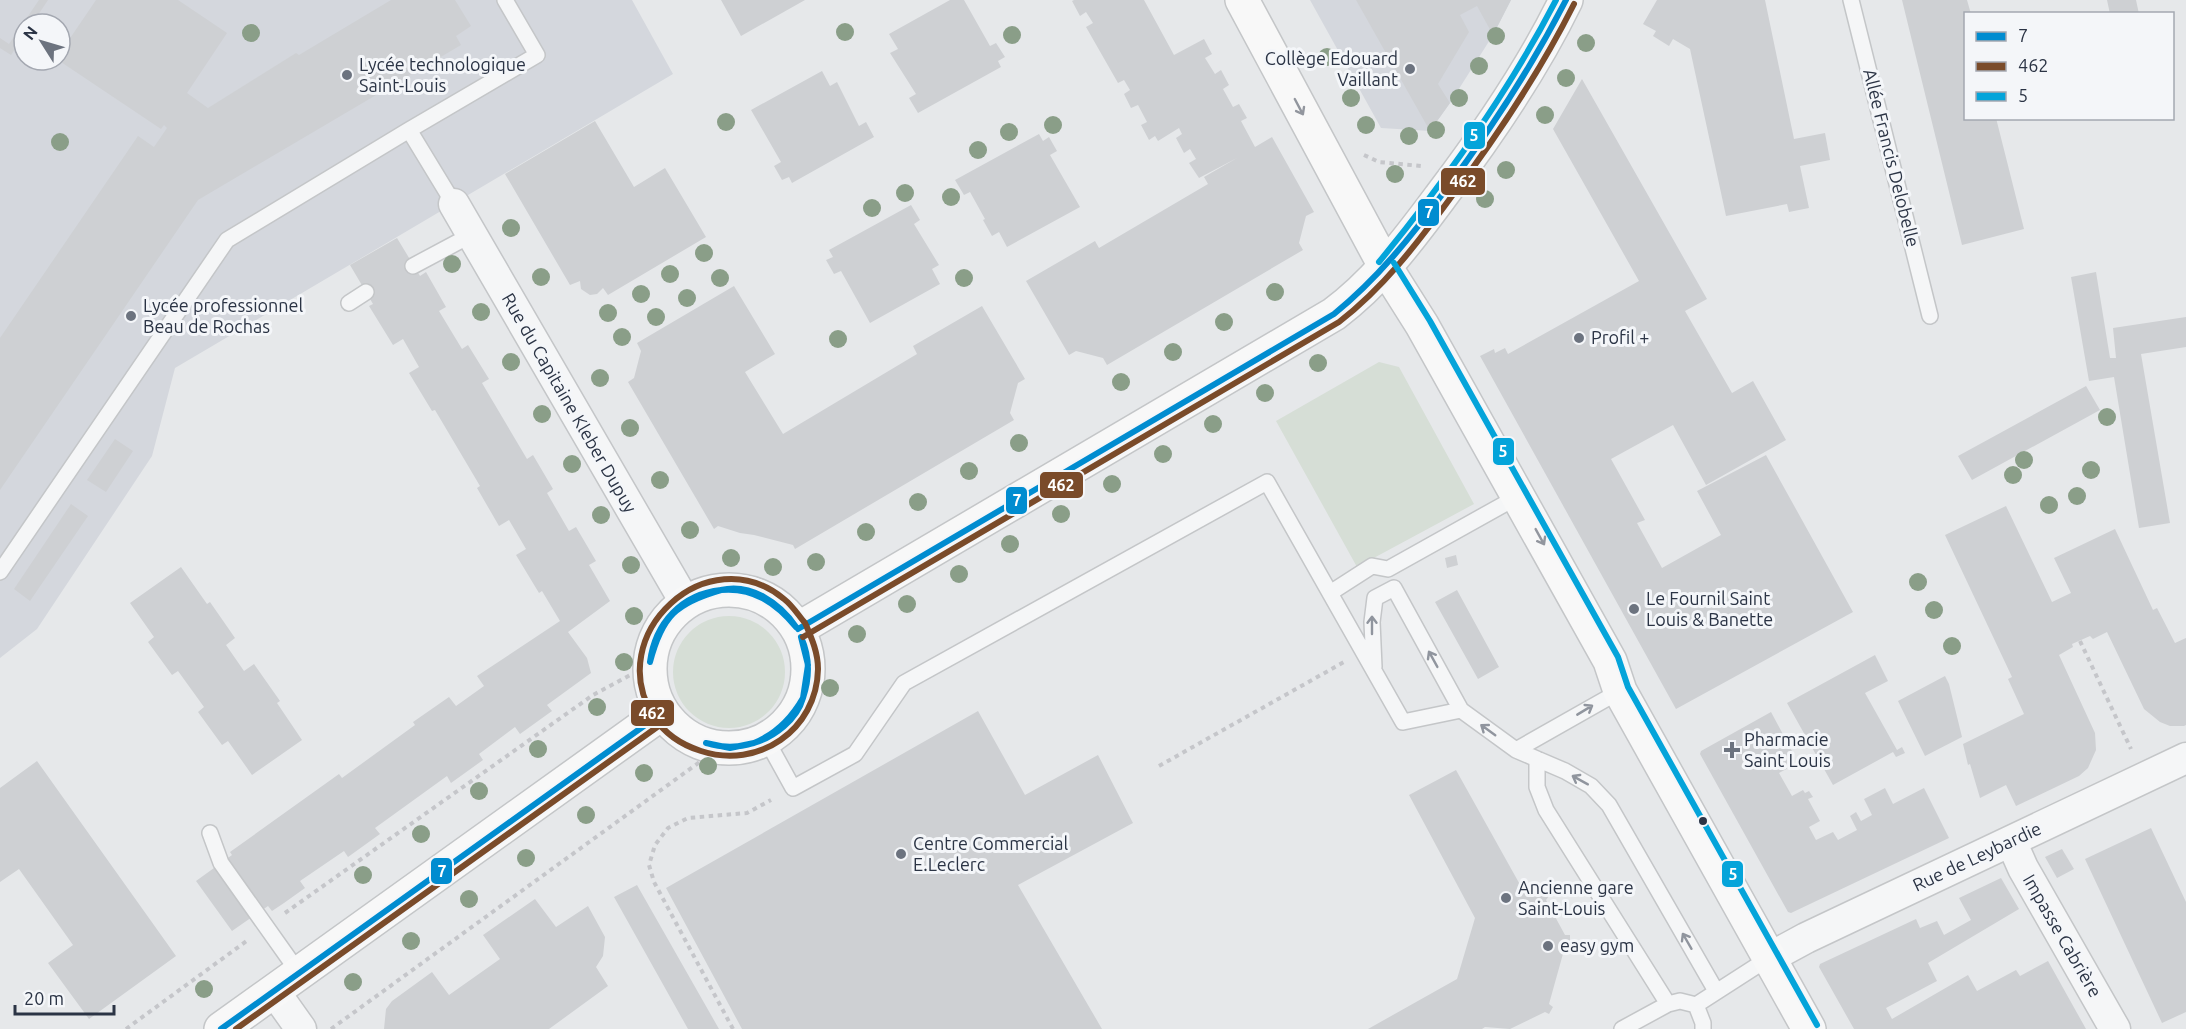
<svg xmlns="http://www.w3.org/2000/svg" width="2186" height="1029" font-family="Ubuntu,sans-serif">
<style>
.built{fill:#d4d7dd;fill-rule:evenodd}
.green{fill:#d6ded6}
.building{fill:#ced0d3}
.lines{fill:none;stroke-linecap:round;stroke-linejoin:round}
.lane-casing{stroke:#c4c6c8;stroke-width:18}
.street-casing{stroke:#c4c6c8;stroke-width:33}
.secondary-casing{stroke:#c4c6c8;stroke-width:36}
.path{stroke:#c5c6ca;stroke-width:4;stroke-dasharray:4.5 4.5;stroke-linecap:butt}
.lane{stroke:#f5f6f7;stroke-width:15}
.street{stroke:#f5f6f7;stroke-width:30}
.secondary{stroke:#f8f8f8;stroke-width:33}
.bus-1-casing{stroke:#f4f6f9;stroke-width:10}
.bus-2-casing{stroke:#f4f6f9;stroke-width:10}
.bus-3-casing{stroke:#f4f6f9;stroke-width:10}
.bus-1{stroke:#008cd0;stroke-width:6}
.bus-2{stroke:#7a4b2a;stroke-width:6}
.bus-3{stroke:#04a4da;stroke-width:6}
.tree{fill:#8a9e88}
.oneway{stroke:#92969e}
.oneway2{stroke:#90959e}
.poi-dot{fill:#6c737f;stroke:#f4f6f9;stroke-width:2}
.bus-dot{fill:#2b3445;stroke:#f4f6f9;stroke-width:2}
.labels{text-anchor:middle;stroke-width:6;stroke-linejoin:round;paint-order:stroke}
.poi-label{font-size:18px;fill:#2b3445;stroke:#f4f6f9;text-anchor:start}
.street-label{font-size:18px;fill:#2b3445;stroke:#f4f6f9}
.line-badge{stroke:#f4f6f9;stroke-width:2}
.badge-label{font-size:16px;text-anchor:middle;font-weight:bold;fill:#fff}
</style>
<rect width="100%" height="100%" fill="#e6e8ea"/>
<!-- built -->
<path class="built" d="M0,0H632L673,74L175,368L152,456L37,629L0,658ZM24,24H60V60H24Z
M1310,0H1511L1493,35L1450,103L1430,131L1381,128Z"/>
<!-- green -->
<path class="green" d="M1379,362L1399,367L1474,504L1357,567L1276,421Z
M673 672a56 56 0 1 1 112 0a56 56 0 1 1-112 0Z"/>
<!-- building -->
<path class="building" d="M39,0H48L32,24H24V36L11,55L0,48V38L9,44Z
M96,0H178L227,33L187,93L208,108L296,53L299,55L391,0H455L471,26L456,36L461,45L198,200L0,490V338L138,136L154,147L167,128L164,125L161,129L58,60H60V53Z
M721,0H805L741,36Z
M950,0H964L990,46L996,43L1005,57L998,61L1001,67L918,113L909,98L916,94L890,53L898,49L889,34Z
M1074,0H1144L1174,55L1204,39L1212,54L1205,58L1215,74L1221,70L1229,85L1223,89L1233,107L1239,104L1247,118L1241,121L1255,147L1272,137L1314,212L1306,216L1299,243L1303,250L1107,365L1103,358L1076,351L1069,355L1026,281L1095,241L1099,248L1208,184L1204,177L1237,158L1199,178L1189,163L1196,159L1190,149L1184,153L1176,138L1182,134L1179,128L1158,141L1155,136L1149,140L1141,125L1147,122L1138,105L1131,108L1124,94L1130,90L1124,80L1118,83L1086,27L1093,23L1086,12L1080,16L1072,1Z
M1356,0H1511L1493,35L1477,6L1460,15L1469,32L1438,84L1450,103L1430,131Z
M1657,0H1765L1794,139L1825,133L1830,160L1800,166L1809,208L1789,212L1787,204L1726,216L1690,49L1673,39L1669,46L1653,36L1656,31L1643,24Z
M1902,0H1967L1971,14H1965V118H1996L2024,229L1962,245Z
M2107,0H2136L2139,14H2110Z
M822,71L830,86L837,82L859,126L866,122L874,137L792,183L789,177L782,180L774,166L781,162L751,110Z
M1582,79L1707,299L1685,311L1732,393L1753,381L1786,440L1706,485L1673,425L1611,459L1645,520L1637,523L1662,568L1721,535L1697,491L1766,455L1853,612L1676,709L1480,356L1494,349L1495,353L1505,348L1508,354L1639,281L1553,129Z
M595,121L634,187L665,168L706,237L608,295L603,288L597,294L590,295L581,289L580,281L570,285L505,174Z
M1039,134L1043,141L1049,137L1057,151L1050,155L1080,207L1007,247L999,232L992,236L983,220L985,219L970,192L964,195L955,180Z
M911,205L920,220L914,224L939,265L932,269L940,284L870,323L841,271L834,274L826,260L833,257L829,250Z
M397,238L420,276L426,272L446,307L439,311L462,349L468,345L489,379L482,383L527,459L533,455L553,489L547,493L569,531L576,527L596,561L589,565L610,601L568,632L587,658L591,673L547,705L552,711L520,734L515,727L479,754L483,760L451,783L447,776L375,828L380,834L348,857L344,851L300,881L305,888L284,903L272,911L268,906L232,931L196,881L232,855L230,852L339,774L342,778L415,725L413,722L449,697L456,706L484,686L477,676L560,621L542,591L539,593L516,555L526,549L509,520L499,526L477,488L480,486L435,410L432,411L409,373L419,367L403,339L393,345L369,306L373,304L350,265Z
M2096,272L2110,358H2116L2113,328L2186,317V347L2141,354L2170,523L2139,528L2114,377L2089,381L2071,277Z
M734,286L775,354L745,372L783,434L917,354L913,346L982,306L1025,379L1018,383L1010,413L1014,420L795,549L793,545L754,535L740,533L718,526L714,529L628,382L634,378L641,351L637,343Z
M2086,386L2100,410L1972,480L1958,456Z
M115,439L133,451L106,492L87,480Z
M71,504L88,516L30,601L14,589Z
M2006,506L2052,602L2071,593L2054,558L2115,529L2153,610L2157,608L2175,643L2186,638V725L2184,726H2170L2160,722L2144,709L2107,632L2093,639L2090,636L2072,644L2073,647L2059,655L2095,733L2096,750L2088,768L2079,776L2016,806L2006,785L1980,798L1970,764L1968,765L1963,744L2024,714L2008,679L2012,677L1945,535Z
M1456,555L1458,565L1447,568L1445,558Z
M181,567L207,604L210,602L235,638L226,645L244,671L254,664L280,701L277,703L302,740L252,775L228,741L222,745L198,712L204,707L178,671L172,675L148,642L154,637L130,603Z
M1457,590L1499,667L1478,679L1435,602Z
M1875,655L1888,681L1865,693L1897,750L1902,747L1905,753L1896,757L1893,752L1833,785L1787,703Z
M1945,676L1949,684L1962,737L1925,756L1898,701Z
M978,711L1025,795L1098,755L1133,823L1018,885L1102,1029H742L666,888Z
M1771,712L1793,753L1789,756L1794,762L1789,765L1790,767L1779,773L1792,796L1803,790L1805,793L1809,791L1813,797L1808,799L1820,821L1809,827L1816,840L1833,832L1838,840L1857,830L1850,816L1856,812L1861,821L1872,815L1864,799L1885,788L1893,804L1924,788L1949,838L1791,913L1788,912L1700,754L1701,751Z
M37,761L176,956L89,1019L48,963L73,945L19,869L0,882V788Z
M1456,770L1523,890L1539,896L1543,892L1549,896L1546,900L1565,935H1570V943H1566L1549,1004L1553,1007L1549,1014L1545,1012L1510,1029L1485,1027L1482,1029H1368L1457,979L1475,918L1409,795Z
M2151,828L2186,902V1012L2162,1023L2085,859Z
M2062,849L2074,869L2057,878L2045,857Z
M2001,878L2019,909L1928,963L1937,981L1886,1008L1892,1019L1968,975L1977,991L2016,970L2020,976L2048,961L2086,1029H1854L1819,967L1820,964L1916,919L1920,928L1937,921L1944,935L1971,920L1959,898Z
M637,885L719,1029H688L614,897Z
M535,899L556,927L588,906L605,937L603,956L596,967L608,986L549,1029H384L386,1009L392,1001L432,972L449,995L500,959L483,935Z"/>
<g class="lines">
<!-- lane casing -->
<g class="lane-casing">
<path id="lane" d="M1851,0L1930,316
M409,130L454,204
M413,266L471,235
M349,303L366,292
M0,572L227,240L409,130L537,55L505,0
M1330,593L1372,566L1388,569L1517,497
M1374,667L1372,622L1375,598L1394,588L1461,710L1516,750L1565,771L1591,786L1609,805L1716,991
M766,739L793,788L855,754L904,683L1267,482L1403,722L1461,710
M1516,750L1620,691
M1537,759V787L1546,810L1668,1004
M210,833L221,863L299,973
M1696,1005L1703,1023V1029
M1622,1029L1668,1004L1680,1001L1696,1005L1769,958"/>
</g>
<!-- street casing -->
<g class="street-casing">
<path id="street" d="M454,204L685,602
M2011,841L2023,868L2115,1029
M1769,958L1806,938L2186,758
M274,991L301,1029"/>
</g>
<!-- secondary casing -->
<g class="secondary-casing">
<path id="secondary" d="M1242,0L1386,268L1422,325L1610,661L1620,691L1809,1029
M650 669a79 79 0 1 1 158 0a79 79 0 1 1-158 0Z
M798,629L1334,314C1378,281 1409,239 1441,196C1488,134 1532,70 1566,0
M221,1029L662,713"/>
</g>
<!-- path -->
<path class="path" d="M1364,155L1379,162L1421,166
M2080,641L2131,749
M1159,766L1344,662
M285,913L593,695L649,665
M126,1029L248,940
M331,1029L719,748
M733,1029L654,882L649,865L655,845L668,828L688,818L747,813L771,800"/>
<!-- lane -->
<use href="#lane" class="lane"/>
<!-- street -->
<use href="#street" class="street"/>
<!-- secondary -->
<use href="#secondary" class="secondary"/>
<!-- bus-1 casing -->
<g class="bus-1-casing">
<path id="bus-1" d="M721,590C751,583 780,603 796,627
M721,590C753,587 776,603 796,627
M798,629L1334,314C1377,279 1411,237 1444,192C1490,131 1531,68 1566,0
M801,637C810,657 810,677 803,698
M801,637L808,665L803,698
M650,662C655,623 682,594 721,590
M650,662C662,616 676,603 721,590
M706,743C722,748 738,748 754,743
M706,743L730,748L754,743
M754,743C776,734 791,719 803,698
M754,743C774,737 797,720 803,698
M221,1029L662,713"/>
</g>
<!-- bus-2 casing -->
<g class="bus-2-casing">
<path id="bus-2" d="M805,623C798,615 793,606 784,599C708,536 601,635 654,717C665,734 682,745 701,751C758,770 817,730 818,669C818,653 812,639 806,625
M803,637L1339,322C1383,288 1416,245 1449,200C1496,138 1539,74 1574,4
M236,1029L667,720"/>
</g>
<!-- bus-3 casing -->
<g class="bus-3-casing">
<path id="bus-3" d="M1379,262C1446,180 1507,95 1556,0
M1394,263L1430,321L1618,657L1628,687L1817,1025"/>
</g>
<!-- bus-1 -->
<use href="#bus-1" class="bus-1"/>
<!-- bus-2 -->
<use href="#bus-2" class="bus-2"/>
<!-- bus-3 -->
<use href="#bus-3" class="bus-3"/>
</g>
<!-- trees -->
<g class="tree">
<circle cx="845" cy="32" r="9"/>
<circle cx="251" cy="33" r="9"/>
<circle cx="1012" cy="35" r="9"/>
<circle cx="1496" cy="36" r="9"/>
<circle cx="1586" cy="43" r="9"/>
<circle cx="1327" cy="57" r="9"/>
<circle cx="1479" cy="66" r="9"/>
<circle cx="1566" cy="78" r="9"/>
<circle cx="1351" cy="98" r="9"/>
<circle cx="1459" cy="98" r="9"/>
<circle cx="1545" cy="115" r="9"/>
<circle cx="726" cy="122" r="9"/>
<circle cx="1053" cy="125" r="9"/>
<circle cx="1366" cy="125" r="9"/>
<circle cx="1436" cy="130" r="9"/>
<circle cx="1009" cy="132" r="9"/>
<circle cx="1409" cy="136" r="9"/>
<circle cx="60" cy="142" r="9"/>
<circle cx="978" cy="150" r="9"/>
<circle cx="1506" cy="170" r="9"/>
<circle cx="1395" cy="174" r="9"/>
<circle cx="905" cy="193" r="9"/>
<circle cx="951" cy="197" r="9"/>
<circle cx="1485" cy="199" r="9"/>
<circle cx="872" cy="208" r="9"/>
<circle cx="511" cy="228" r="9"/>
<circle cx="704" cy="253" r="9"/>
<circle cx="452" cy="264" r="9"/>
<circle cx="670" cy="274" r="9"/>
<circle cx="541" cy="277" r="9"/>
<circle cx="720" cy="278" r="9"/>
<circle cx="964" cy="278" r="9"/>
<circle cx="1275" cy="292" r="9"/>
<circle cx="641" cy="294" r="9"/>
<circle cx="687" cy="298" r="9"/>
<circle cx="481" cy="312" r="9"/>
<circle cx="608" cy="313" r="9"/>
<circle cx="656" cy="317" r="9"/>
<circle cx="1224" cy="322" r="9"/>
<circle cx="622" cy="337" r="9"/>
<circle cx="838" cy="339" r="9"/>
<circle cx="1173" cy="352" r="9"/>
<circle cx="511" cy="362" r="9"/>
<circle cx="1318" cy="363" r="9"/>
<circle cx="600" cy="378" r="9"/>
<circle cx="1121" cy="382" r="9"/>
<circle cx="1265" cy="393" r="9"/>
<circle cx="542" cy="414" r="9"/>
<circle cx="2107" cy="417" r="9"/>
<circle cx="1213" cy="424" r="9"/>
<circle cx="630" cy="428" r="9"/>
<circle cx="1019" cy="443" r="9"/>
<circle cx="1163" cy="454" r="9"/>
<circle cx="2024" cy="460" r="9"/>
<circle cx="572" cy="464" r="9"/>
<circle cx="2091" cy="470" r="9"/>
<circle cx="969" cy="471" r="9"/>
<circle cx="2013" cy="475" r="9"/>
<circle cx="660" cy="480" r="9"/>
<circle cx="1112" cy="484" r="9"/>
<circle cx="2077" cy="496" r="9"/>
<circle cx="918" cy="502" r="9"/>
<circle cx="2049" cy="505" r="9"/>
<circle cx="1061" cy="514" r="9"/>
<circle cx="601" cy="515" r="9"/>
<circle cx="690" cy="530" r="9"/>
<circle cx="866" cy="532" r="9"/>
<circle cx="1010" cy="544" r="9"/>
<circle cx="731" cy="558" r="9"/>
<circle cx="816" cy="562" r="9"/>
<circle cx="631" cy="565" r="9"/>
<circle cx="773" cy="567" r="9"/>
<circle cx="959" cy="574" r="9"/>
<circle cx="1918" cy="582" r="9"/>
<circle cx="907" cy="604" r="9"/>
<circle cx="1934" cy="610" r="9"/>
<circle cx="634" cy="616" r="9"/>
<circle cx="857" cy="634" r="9"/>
<circle cx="1952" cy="646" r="9"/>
<circle cx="624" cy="662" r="9"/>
<circle cx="830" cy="688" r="9"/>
<circle cx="597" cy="707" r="9"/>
<circle cx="538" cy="749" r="9"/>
<circle cx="708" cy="766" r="9"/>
<circle cx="644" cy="773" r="9"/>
<circle cx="479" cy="791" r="9"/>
<circle cx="586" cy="815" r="9"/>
<circle cx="421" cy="834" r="9"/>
<circle cx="526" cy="858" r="9"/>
<circle cx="363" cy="875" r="9"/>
<circle cx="469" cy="899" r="9"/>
<circle cx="411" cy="941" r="9"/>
<circle cx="353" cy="982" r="9"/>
<circle cx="204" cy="989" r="9"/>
</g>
<!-- one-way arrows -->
<defs><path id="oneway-shaft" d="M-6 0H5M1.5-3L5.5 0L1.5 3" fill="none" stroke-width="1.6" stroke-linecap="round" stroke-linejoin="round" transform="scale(1.5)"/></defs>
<g class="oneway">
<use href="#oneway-shaft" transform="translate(1299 107) rotate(62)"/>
<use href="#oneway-shaft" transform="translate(1540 537) rotate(61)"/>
</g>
<g class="oneway2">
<use href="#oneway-shaft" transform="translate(1372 625) rotate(-90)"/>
<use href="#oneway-shaft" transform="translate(1433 659) rotate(-119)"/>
<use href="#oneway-shaft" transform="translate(1585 710) rotate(-31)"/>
<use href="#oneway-shaft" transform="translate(1488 730) rotate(-144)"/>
<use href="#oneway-shaft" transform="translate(1580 780) rotate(-151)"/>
<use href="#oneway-shaft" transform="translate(1687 941) rotate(-120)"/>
</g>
<!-- markers -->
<g class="poi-dot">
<circle cx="1410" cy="69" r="6"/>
<circle cx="347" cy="75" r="6"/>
<circle cx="131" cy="316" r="6"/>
<circle cx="1579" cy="338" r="6"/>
<circle cx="1634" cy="609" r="6"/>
<path d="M1729 741h6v6h6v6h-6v6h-6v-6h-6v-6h6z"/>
<circle cx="901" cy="854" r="6"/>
<circle cx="1506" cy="898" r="6"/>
<circle cx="1548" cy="946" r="6"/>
</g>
<circle class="bus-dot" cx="1703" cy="821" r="5"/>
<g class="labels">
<!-- poi labels -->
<g class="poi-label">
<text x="1398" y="65" text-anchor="end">Collège Edouard<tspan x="1398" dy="21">Vaillant</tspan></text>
<text x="359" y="71">Lycée technologique<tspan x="359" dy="21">Saint-Louis</tspan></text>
<text x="143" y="312">Lycée professionnel<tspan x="143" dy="21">Beau de Rochas</tspan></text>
<text x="1591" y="344">Profil +</text>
<text x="1646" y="605">Le Fournil Saint<tspan x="1646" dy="21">Louis &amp; Banette</tspan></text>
<text x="1744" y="746">Pharmacie<tspan x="1744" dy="21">Saint Louis</tspan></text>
<text x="913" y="850">Centre Commercial<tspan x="913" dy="21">E.Leclerc</tspan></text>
<text x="1518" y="894">Ancienne gare<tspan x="1518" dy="21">Saint-Louis</tspan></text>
<text x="1560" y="952">easy gym</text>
</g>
<!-- street labels -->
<g class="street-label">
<text transform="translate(1891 158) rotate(76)" y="6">Allée Francis Delobelle</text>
<text transform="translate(569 403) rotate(60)" y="6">Rue du Capitaine Kleber Dupuy</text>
<text transform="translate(1977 857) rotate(-25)" y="6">Rue de Leybardie</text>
<text transform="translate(2062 936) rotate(60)" y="6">Impasse Cabrière</text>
</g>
</g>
<g class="line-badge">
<rect x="1463" y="121" width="23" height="29" rx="6" fill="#04a4da"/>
<rect x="1440" y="167" width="46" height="29" rx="6" fill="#7a4b2a"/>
<rect x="1417" y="198" width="23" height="29" rx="6" fill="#008cd0"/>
<rect x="1492" y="437" width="23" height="29" rx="6" fill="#04a4da"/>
<rect x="1039" y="471" width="45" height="28" rx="6" fill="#7a4b2a"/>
<rect x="1005" y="486" width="23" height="29" rx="6" fill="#008cd0"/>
<rect x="630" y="699" width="45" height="28" rx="6" fill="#7a4b2a"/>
<rect x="430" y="857" width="23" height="28" rx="6" fill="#008cd0"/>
<rect x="1721" y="860" width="23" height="28" rx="6" fill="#04a4da"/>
</g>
<g class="badge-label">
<text x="1474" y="141">5</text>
<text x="1463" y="187">462</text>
<text x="1429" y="218">7</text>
<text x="1503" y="457">5</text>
<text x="1061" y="491">462</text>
<text x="1017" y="506">7</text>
<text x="652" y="719">462</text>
<text x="442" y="877">7</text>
<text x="1733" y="880">5</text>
</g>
<!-- legend -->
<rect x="1964" y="12" width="210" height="108" fill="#f4f6f9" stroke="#a4a8b1" stroke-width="1.5"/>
<rect x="1976" y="32" width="30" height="9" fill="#008cd0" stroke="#a4a8b1" stroke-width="1.5"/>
<text x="2018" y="42" font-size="18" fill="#2b3445">7</text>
<rect x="1976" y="62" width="30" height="9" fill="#7a4b2a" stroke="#a4a8b1" stroke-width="1.5"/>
<text x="2018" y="72" font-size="18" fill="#2b3445">462</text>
<rect x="1976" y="92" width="30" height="9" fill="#04a4da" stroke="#a4a8b1" stroke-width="1.5"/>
<text x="2018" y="102" font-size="18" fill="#2b3445">5</text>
<!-- north arrow -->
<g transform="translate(42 42) rotate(307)"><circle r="28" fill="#f4f6f9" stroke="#a4a8b1" stroke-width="1.5"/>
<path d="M0-4.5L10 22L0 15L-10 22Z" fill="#6c737f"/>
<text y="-9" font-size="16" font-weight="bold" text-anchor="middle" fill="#2b3445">N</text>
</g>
<!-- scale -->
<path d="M15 1005v9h99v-9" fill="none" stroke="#2b3445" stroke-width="3"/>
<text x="24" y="1005" font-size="18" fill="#2b3445" stroke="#f4f6f9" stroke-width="4.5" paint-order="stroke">20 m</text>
</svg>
